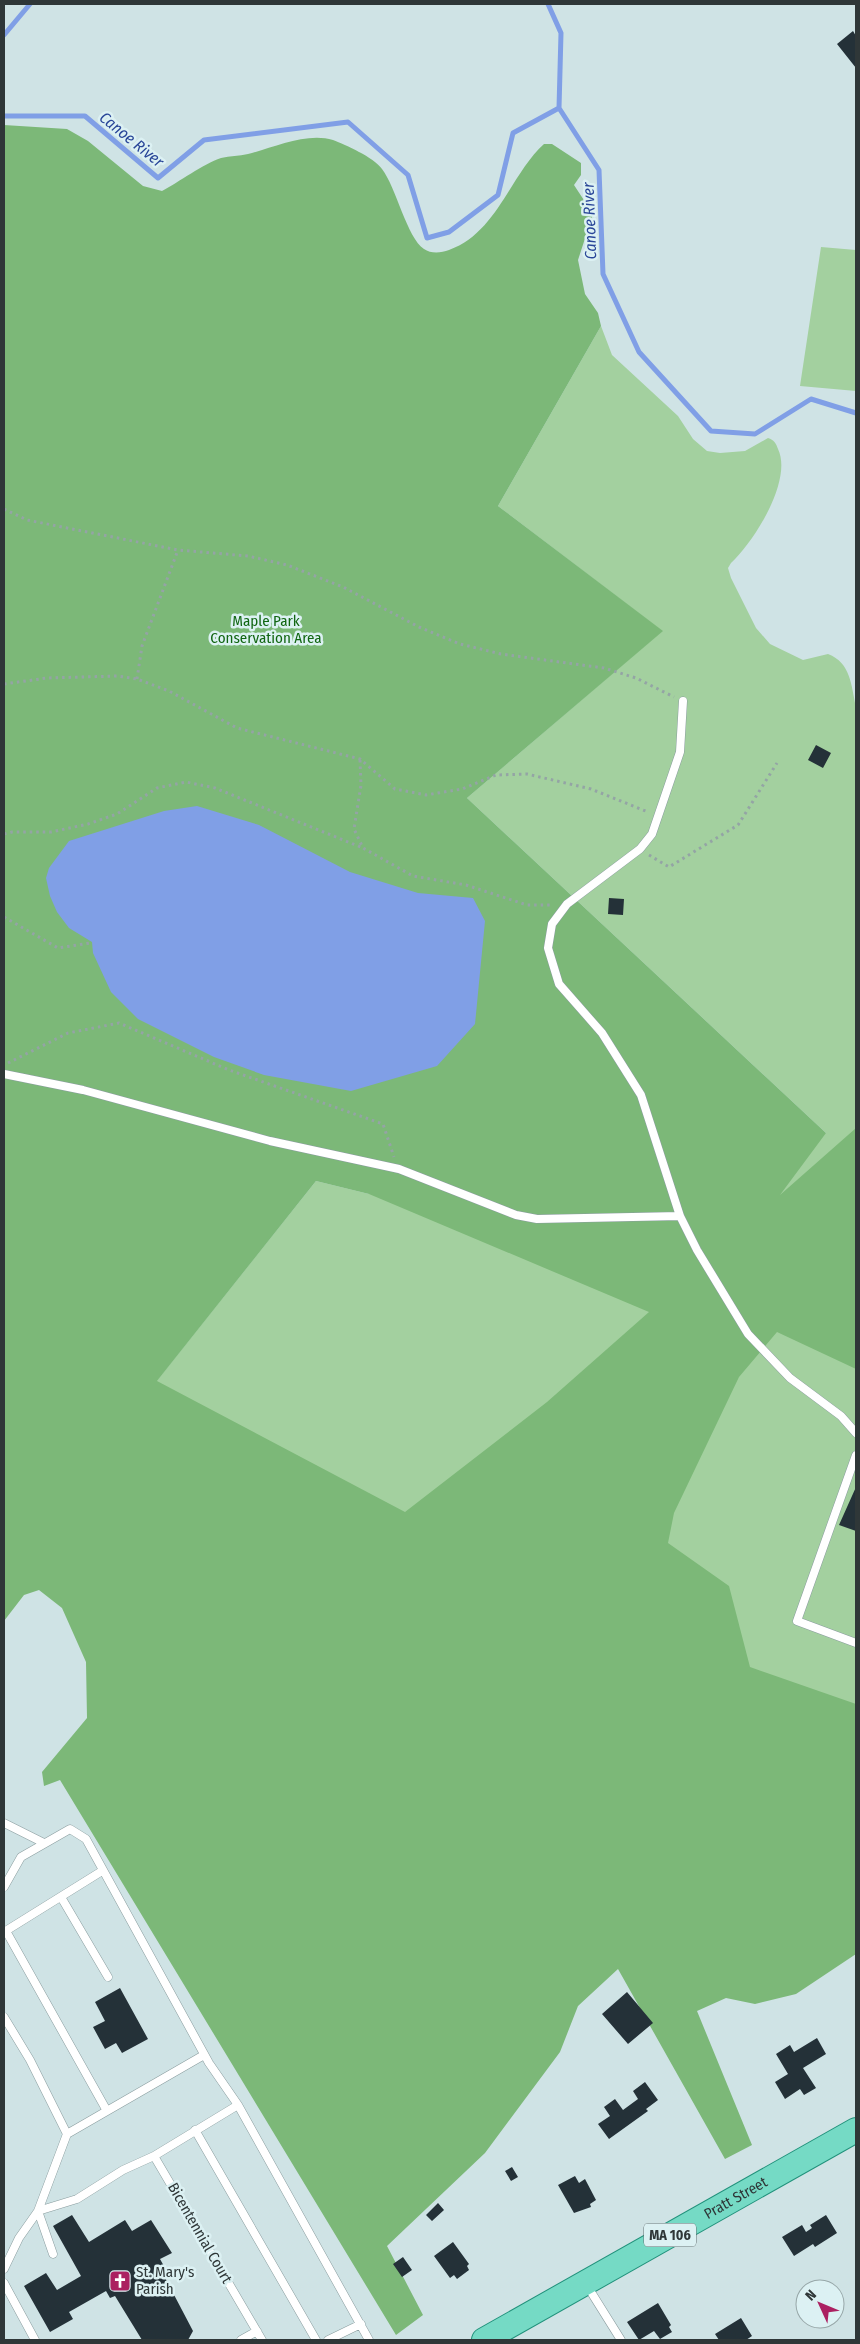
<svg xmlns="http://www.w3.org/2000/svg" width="860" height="2344" font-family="'Fira Sans Condensed',sans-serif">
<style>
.green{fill:#a3d09f}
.forest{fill:#7cb878;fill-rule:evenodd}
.water{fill:#809fe6}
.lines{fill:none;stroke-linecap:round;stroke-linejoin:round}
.stream{stroke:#809fe6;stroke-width:5}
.building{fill:#243138}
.service-casing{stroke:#8a9d9f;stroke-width:9}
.primary-casing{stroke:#21917b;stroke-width:26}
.path{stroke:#94a4a5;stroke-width:3;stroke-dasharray:2.5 4;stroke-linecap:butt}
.service{stroke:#fff;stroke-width:8}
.primary{stroke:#75dac5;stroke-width:24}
.labels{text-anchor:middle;stroke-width:5;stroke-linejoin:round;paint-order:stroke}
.shield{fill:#dcf1f3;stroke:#636f70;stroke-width:1}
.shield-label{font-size:14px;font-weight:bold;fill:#2f3738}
.park-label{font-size:15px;fill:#116612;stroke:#dcf1f3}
.street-label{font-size:15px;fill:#2f3738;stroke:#dcf1f3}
.poi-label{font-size:15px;fill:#2f3738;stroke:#dcf1f3;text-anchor:start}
.water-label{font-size:16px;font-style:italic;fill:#294698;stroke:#dcf1f3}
</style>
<rect width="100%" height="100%" fill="#cfe3e5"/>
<!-- green -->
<path class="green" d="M821,247L856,250V391L800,386Z
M601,326L612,355L678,416L693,439L707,451L720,453L745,451L768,438C774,440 776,443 778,449C793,480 754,542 731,563L728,568L731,578L756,628L770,644L803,660L828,654C851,663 851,685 856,707V1794L22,1550L316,1181L369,1194L826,1133L467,798L662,631L498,506Z"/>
<!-- forest -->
<path class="forest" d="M4,125L67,129L88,141L143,186L162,191C179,182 203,164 221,158C230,156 239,156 248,154C273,148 306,132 333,140C346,145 373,157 382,169C396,187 407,238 424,249C431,254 441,253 449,250C497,233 510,175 544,144H552L581,163V175L574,185L593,214L578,260L585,294L598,313L601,326L498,506L663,631L467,798L826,1133L780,1195L856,1128V1369L777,1332L739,1377L674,1513L668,1543L729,1586L750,1667L856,1704V1954L796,1994L755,2004L726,1998L697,2011L752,2145L725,2159L618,1969L578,2006L560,2052L485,2153L387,2246L423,2315L396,2335L60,1780L44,1786L42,1772L87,1718L86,1662L62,1608L39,1590L24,1595L4,1621ZM316,1181L369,1194L649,1312L547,1402L405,1512L157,1381Z"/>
<!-- water -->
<path class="water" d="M197,806L259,825L350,872L418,893L473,898L485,921L475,1024L437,1066L351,1091L264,1075L214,1057L138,1019L111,992L93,953L92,942L69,928L57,912L50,896L46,878L49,868L69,841L164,811Z"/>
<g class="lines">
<!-- stream -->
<path class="stream" d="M548,4L561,33L559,108
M4,35L30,4
M559,108L599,170L603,274L639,352L711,431L755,434L811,399L856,413
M4,116H85L158,178L204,140L348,122L408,175L427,238L449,232L498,195L513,133L559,108"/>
</g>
<!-- building -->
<path class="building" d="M853,31L856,36V68L837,44Z
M816,745L831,753L823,768L808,760Z
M609,898L624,899L623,915L608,914Z
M856,1487V1531L839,1525Z
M120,1988L148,2039L122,2053L116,2043L105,2049L93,2027L105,2021L95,2002Z
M627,1992L653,2023L628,2044L602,2014Z
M817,2038L826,2054L803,2068L816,2088L804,2095L800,2089L785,2099L775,2082L788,2074L776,2054L790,2045L794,2052Z
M645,2082L658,2100L646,2109L648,2111L609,2139L598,2124L610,2116L604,2107L615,2099L623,2110L638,2099L633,2091Z
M512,2167L518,2177L511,2181L505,2171Z
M575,2176L579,2183L585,2179L596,2200L590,2204L591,2207L574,2213L558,2185Z
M438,2203L444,2210L432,2221L426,2215Z
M72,2215L89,2242L125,2220L132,2231L151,2220L172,2253L160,2259L165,2268L161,2270L193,2331L188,2340H142L115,2296L110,2298L106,2291L69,2312L73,2319L50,2332L24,2286L46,2273L57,2290L81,2276L53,2226Z
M826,2215L837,2233L815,2247L813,2244L794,2256L782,2237L802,2225L806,2232L812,2228L810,2225Z
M453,2242L469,2264L467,2266L469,2270L457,2279L454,2275L450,2278L434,2256Z
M403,2257L412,2270L402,2277L393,2264Z
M658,2303L671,2325L669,2327L672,2332L660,2339L654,2331L639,2340L627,2322Z
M741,2318L752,2336L746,2340H719L715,2334Z"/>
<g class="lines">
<!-- service casing -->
<g class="service-casing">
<path id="service" d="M683,701L680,752L652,834L640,849L567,904L552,924L548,948L559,984L602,1033L641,1095L680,1216L697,1250L748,1334L790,1378L841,1416L856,1433
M4,1074L83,1090L270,1141L399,1169L516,1215L537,1219L680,1216
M856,1455L797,1621L856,1643
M4,1823L44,1843
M4,1887L21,1857L70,1829L86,1839L209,2063L238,2105L369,2340
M61,1897L108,1977
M6,1931L107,2111
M4,1932L102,1871
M4,2017L30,2060L67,2134
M195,2130L316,2340
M154,2156L238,2105
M53,2254L38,2211L77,2199L123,2170L154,2156L262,2340
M4,2269L19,2238L38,2211L67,2134L204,2055
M4,2283L35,2340
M586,2284L621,2340
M241,2340L257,2331
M328,2340L361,2324"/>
</g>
<!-- primary casing -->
<g class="primary-casing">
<g id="primary">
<path id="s1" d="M484,2340L856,2130"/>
</g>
</g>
<!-- path -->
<path class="path" d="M4,509L27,520L178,550L248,556L287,565L343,587L419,627L460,644L501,654L604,668L636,678L674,697
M137,679L142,646L178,550
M4,684L47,678L118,676L137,679L169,691L237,728L360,759L395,789L426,795L462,789L496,775L527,774L591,789L648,812
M360,760L361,785L354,829L363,848L413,876L466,885L527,905H552
M4,834L12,832H51L88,824L117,814L157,788L186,782L215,788L363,848
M649,855L669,867L738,825L777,763
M4,917L58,948L90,943
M8,1063L68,1033L119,1023L229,1070L383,1124L394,1157"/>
<!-- service -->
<use href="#service" class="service"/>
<!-- primary -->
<use href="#primary" class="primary"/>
</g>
<!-- icons -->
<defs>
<g id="church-square" transform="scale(1.125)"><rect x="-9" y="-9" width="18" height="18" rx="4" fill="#ab2061" stroke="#dcf1f3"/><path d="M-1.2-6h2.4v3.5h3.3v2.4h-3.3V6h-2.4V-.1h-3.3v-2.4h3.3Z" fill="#fff"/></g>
</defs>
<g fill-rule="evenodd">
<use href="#church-square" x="120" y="2281"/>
</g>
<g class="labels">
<!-- shield labels -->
<rect class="shield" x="644" y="2223.5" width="52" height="23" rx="4"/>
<g class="shield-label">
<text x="670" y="2240">MA 106</text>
</g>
<!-- park labels -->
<g class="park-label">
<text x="266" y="626">Maple Park<tspan x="266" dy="17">Conservation Area</tspan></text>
</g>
<!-- street labels -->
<g class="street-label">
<text dy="5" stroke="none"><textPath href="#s1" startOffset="289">Pratt Street</textPath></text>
<text transform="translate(200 2233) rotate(60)" y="5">Bicentennial Court</text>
</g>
<!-- poi labels -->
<g class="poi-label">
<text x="136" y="2277">St. Mary's<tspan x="136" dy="17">Parish</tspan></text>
</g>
<!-- water labels -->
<g class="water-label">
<text transform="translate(132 139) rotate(39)" y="6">Canoe River</text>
<text transform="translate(589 221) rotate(-92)" y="6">Canoe River</text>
</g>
</g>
<!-- border -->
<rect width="860" height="2344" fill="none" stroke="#2f3738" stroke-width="10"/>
<!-- north arrow -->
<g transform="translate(820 2304) rotate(314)"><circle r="24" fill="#dcf1f3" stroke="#97a7a8"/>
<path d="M0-4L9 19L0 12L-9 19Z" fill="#ab2061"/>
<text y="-8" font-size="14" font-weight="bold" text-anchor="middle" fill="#2f3738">N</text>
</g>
</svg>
